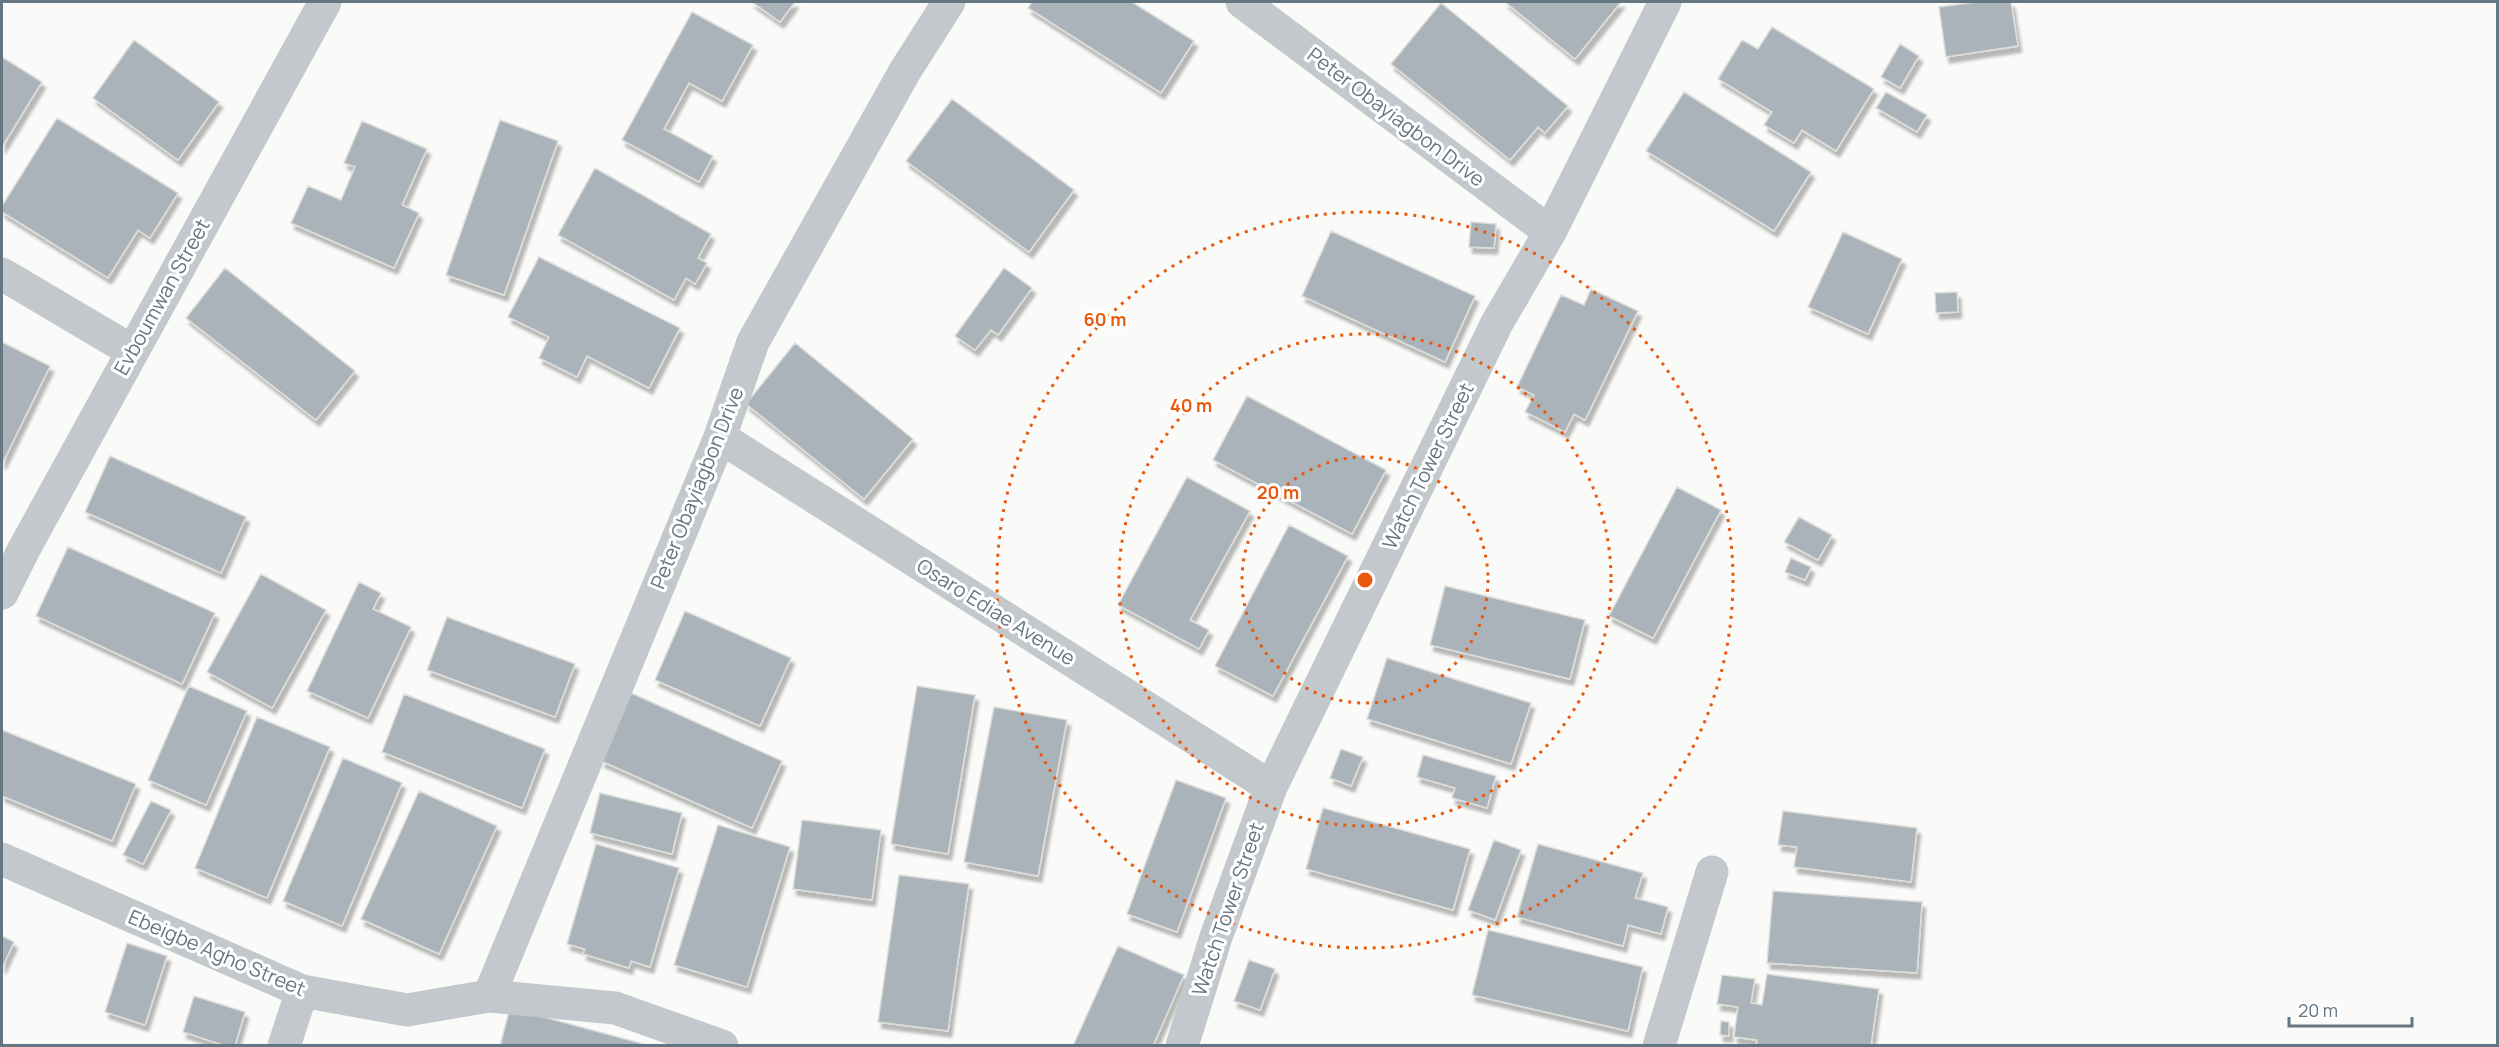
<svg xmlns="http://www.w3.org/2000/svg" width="2499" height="1047" font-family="Manrope,sans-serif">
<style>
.building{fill:#aab3b9;stroke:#dcdcda;stroke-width:1.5;filter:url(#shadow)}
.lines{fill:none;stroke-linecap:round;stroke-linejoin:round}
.minor{stroke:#c3c8cc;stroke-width:33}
.ring{fill:none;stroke:#e8590c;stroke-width:3;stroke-dasharray:3 6}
.labels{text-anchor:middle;stroke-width:6;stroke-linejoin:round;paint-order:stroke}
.street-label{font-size:20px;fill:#657683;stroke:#fff}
.centre{fill:#e8590c;stroke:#fff;stroke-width:3}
.ring-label{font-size:18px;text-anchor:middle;font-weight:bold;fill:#e8590c;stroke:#fff;stroke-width:6;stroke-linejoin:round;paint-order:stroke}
</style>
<defs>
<filter id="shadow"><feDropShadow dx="3.5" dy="6" stdDeviation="1.5" flood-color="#0004"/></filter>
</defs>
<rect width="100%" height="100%" fill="#fafaf8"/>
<!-- building -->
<path class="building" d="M752,2H795L780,22Z
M1032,2H1132L1194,41L1161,93L1028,8Z
M1505,2H1621L1575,59Z
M1977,2H2011L2018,46L1946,57L1939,7Z
M1441,3L1568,106L1545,133L1538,127L1510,160L1391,64Z
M692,12L753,45L722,101L689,83L664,129L713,156L699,182L622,140Z
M1772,27L1874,89L1836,151L1802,130L1794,143L1764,125L1772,112L1718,79L1742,40L1758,49Z
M134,40L219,102L178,160L93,98Z
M1900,44L1919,56L1900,88L1881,77Z
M2,57L42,82L2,147Z
M1684,92L1811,172L1774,231L1646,151Z
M1886,92L1927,115L1917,132L1876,108Z
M952,99L1074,190L1029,252L906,161Z
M57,118L178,193L150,238L138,230L108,278L2,212V206Z
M500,120L558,141L504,295L446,275Z
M362,121L427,149L402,205L419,213L394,268L291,223L308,186L341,200L355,167L344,163Z
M595,168L711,234L698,258L707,263L695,284L686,278L674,300L558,235Z
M1471,222L1496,224L1494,248L1469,247Z
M1331,231L1475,296L1445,362L1302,296Z
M1843,232L1902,259L1868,334L1808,307Z
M539,257L680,328L649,388L587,356L577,377L539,358L549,337L508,317Z
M225,268L355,371L316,420L186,318Z
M1004,268L1032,288L998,335L991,330L975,350L955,336Z
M1591,289L1638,311L1585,420L1574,414L1565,432L1525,412L1534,395L1517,387L1561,295L1584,305Z
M1957,292L1958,312L1936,313L1935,293Z
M2,342L50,366L2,464Z
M795,343L913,439L864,499L746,404Z
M1247,396L1386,470L1352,534L1213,460Z
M110,456L246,517L221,573L85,512Z
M1187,477L1250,511L1190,620L1209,630L1199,649L1118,605Z
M1677,487L1721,510L1653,638L1609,616Z
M1799,517L1832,535L1818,560L1784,542Z
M1289,525L1348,556L1273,696L1215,666Z
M68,547L215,613L182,684L36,616Z
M1791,558L1811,567L1805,580L1785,572Z
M261,574L326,610L272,708L207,672Z
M359,582L381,593L373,609L411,627L368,718L307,691Z
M1445,586L1585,620L1570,679L1430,645Z
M685,611L791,658L760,726L655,680Z
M447,617L575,664L555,717L427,670Z
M1387,658L1531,703L1511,764L1367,719Z
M189,686L247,711L206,805L148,780Z
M917,686L975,695L948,854L891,844Z
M631,693L782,761L752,828L601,761Z
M404,694L545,749L522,808L382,752Z
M994,707L1067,720L1038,876L964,862Z
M257,717L330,747L267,898L195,868Z
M2,730L136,784L112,841L2,796Z
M1341,749L1363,757L1351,786L1330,778Z
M1423,755L1496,776L1487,808L1452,798L1455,788L1417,777Z
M343,758L402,783L342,926L283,901Z
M1176,780L1226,798L1177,932L1127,914Z
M419,791L497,826L439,954L361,919Z
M600,793L682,813L672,854L590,833Z
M151,801L171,810L143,864L123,855Z
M1323,808L1470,849L1453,910L1306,869Z
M1783,811L1917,828L1911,882L1794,867L1797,847L1778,845Z
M802,820L881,830L872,900L793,889Z
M718,825L790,847L747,987L674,965Z
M1494,840L1521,850L1495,920L1468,910Z
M596,844L679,868L650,967L631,961L629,968L583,954L585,949L567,944Z
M1538,844L1643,873L1635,898L1668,907L1661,934L1628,925L1623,946L1517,917Z
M899,875L969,884L948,1031L878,1022Z
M1773,891L1922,902L1917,973L1767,963Z
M1488,930L1643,967L1628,1031L1472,995Z
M2,936L14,942L2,968Z
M127,943L167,956L145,1025L105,1012Z
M1118,946L1184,975L1153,1046H1073Z
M1249,960L1275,969L1260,1010L1234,1001Z
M1767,974L1879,989L1871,1046H1756L1757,1040L1734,1037L1738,1007L1717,1004L1722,975L1755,979L1751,1003L1762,1005Z
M194,996L245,1012L235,1046H226L183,1032Z
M510,1008L651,1046H500Z
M1721,1021L1729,1022V1036L1720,1035Z"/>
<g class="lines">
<!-- minor -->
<path class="minor" d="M1242,2L1550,232
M2,274L132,351
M720,437L1271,787
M2,593L24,549L325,2
M2,859L302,991L407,1010L489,996L615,1008L722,1046
M489,996L720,437L753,342L905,71L949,2
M284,1046L302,991
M1182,1046L1216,937L1271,787L1497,323L1550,232L1665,2
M1659,1046L1712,872"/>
</g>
<!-- distance rings -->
<g class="ring">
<circle cx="1365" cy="580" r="123"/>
<circle cx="1365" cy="580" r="246"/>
<circle cx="1365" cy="580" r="368"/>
</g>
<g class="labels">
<!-- street labels -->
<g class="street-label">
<text transform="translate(1396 117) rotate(37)" y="7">Peter Obayiagbon Drive</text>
<text transform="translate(162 297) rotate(-61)" y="7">Evboumwan Street</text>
<text transform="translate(1428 466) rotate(-64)" y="7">Watch Tower Street</text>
<text transform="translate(697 488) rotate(-68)" y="7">Peter Obayiagbon Drive</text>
<text transform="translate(996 612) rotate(32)" y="7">Osaro Ediae Avenue</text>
<text transform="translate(1228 909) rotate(-71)" y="7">Watch Tower Street</text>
<text transform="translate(217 953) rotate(23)" y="7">Ebeigbe Agho Street</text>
</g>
</g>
<circle cx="1365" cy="580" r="9" class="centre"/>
<g class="ring-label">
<text x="1105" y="326">60 m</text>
<text x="1191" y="412">40 m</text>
<text x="1278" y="499">20 m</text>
</g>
<!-- border -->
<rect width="2499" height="1047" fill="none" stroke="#657683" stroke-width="6"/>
<!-- scale -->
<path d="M2289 1017v9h123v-9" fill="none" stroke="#657683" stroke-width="3"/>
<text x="2298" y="1017" font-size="18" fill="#657683" stroke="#ffffff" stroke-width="4.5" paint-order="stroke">20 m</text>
</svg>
